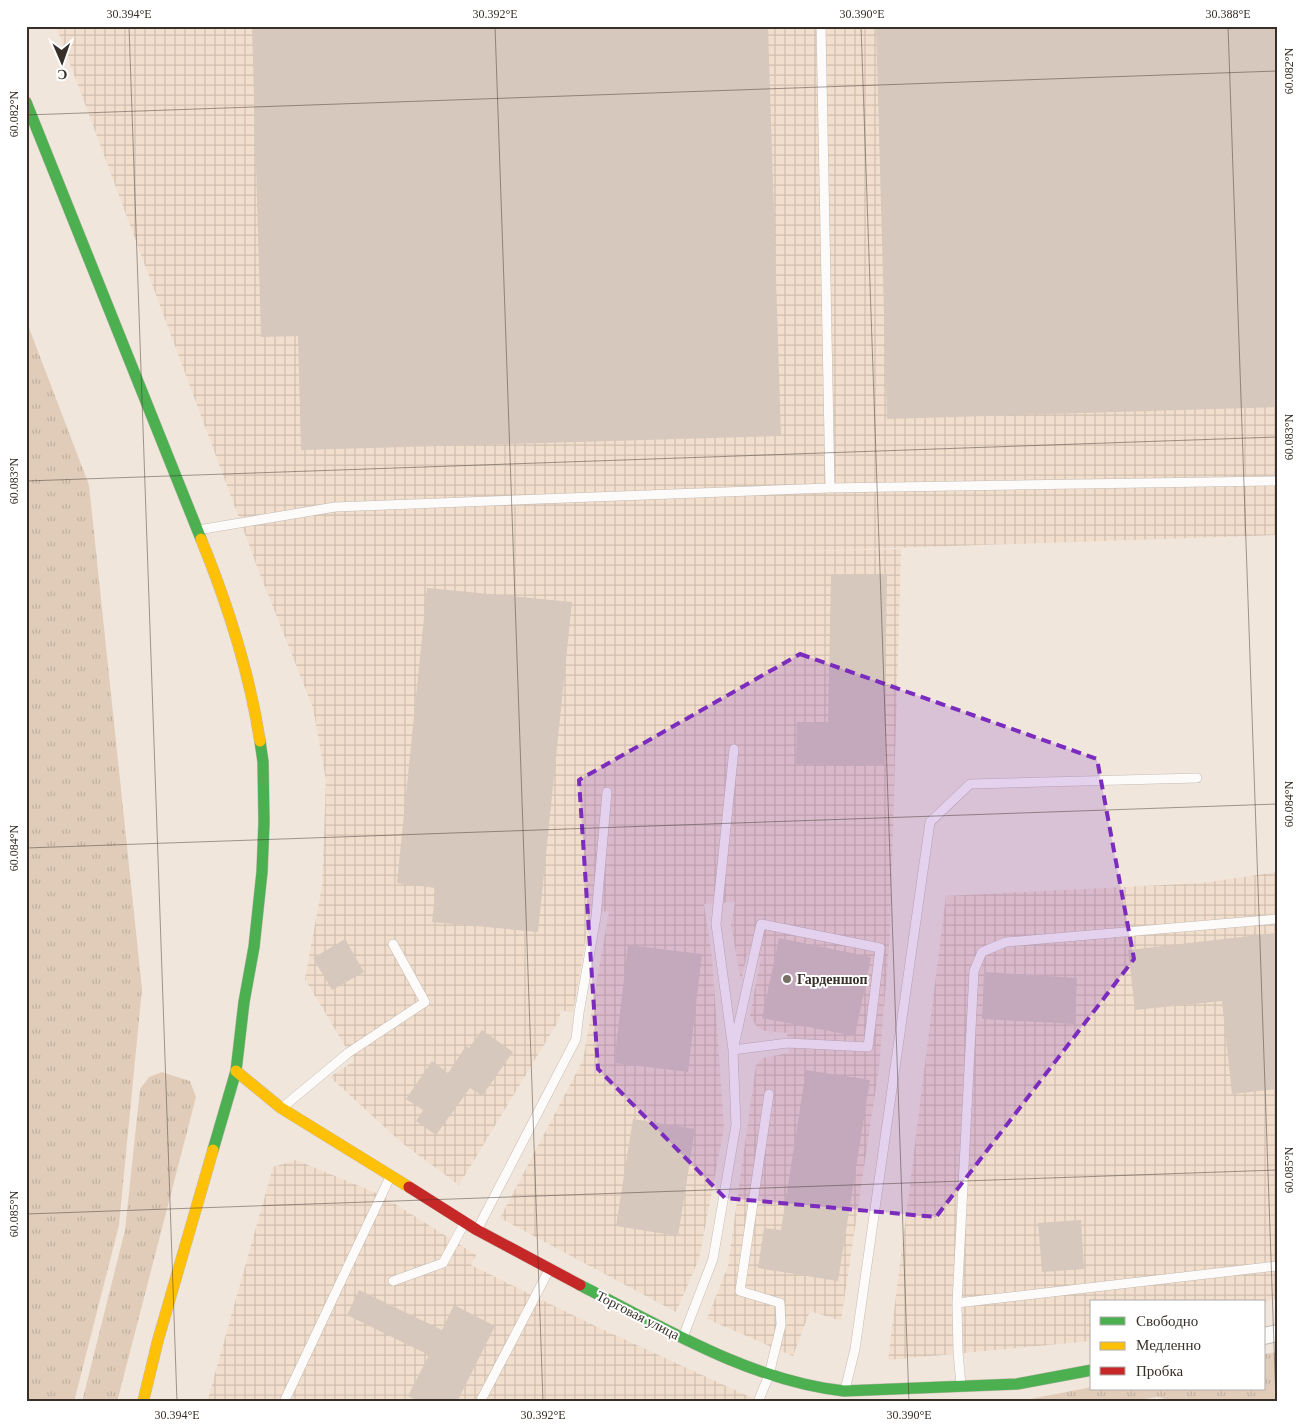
<svg xmlns="http://www.w3.org/2000/svg" width="1303" height="1428" font-family="Georgia,serif">
<style>
.industrial{fill:url(#industrial-grid)}
.grass{fill:url(#grass-tufts)}
.building{fill:#d6c8bd}
.lines{fill:none;stroke-linecap:round;stroke-linejoin:round}
.lane-casing{stroke:#c5bcb4;stroke-width:10}
.street-casing{stroke:#c5bcb4;stroke-width:18}
.fast-casing{stroke:#c5bcb4;stroke-width:12}
.slow-casing{stroke:#c5bcb4;stroke-width:12}
.jam-casing{stroke:#c5bcb4;stroke-width:12}
.lane{stroke:#fdfbfa;stroke-width:9}
.street{stroke:#fdfbfa;stroke-width:16}
.fast{stroke:#4caf50;stroke-width:11}
.slow{stroke:#ffc107;stroke-width:11}
.jam{stroke:#c62828;stroke-width:11}
.marked{fill:#7b2cbf;fill-opacity:0.2;stroke:#7b2cbf;stroke-width:4;stroke-dasharray:10 6;stroke-linejoin:round}
.ticks{fill:none;stroke:#372f28;stroke-width:1;stroke-opacity:0.45}
.poi-dot{fill:#786f67;stroke:#fff;stroke-width:2}
.labels{text-anchor:middle;stroke-width:4;stroke-linejoin:round;paint-order:stroke}
.poi-label{font-size:14px;font-weight:bold;fill:#372f28;stroke:#fff;text-anchor:start}
.street-label{font-size:14px;fill:#372f28;stroke:#fff}
.neatline{fill:none;stroke:#372f28;stroke-width:2}
.ticks-label{font-size:12px;text-anchor:middle;fill:#372f28}
</style>
<defs>
<pattern id="industrial-grid" width="8" height="8" patternUnits="userSpaceOnUse" patternTransform="scale(1.25)"><rect width="8" height="8" fill="#f2decd"/><path d="M0 4h8M4 0v8" fill="none" stroke="#d0bfb0"/></pattern>
<pattern id="grass-tufts" width="24" height="20" patternUnits="userSpaceOnUse" patternTransform="scale(1.25)"><rect width="24" height="20" fill="#e1ccb9"/><path d="M3 7l-1-3M5 7V3M7 7l1-3M15 17l-1-3M17 17v-4M19 17l1-3" fill="none" stroke="#c2b09f"/></pattern>
</defs>
<rect width="100%" height="100%" fill="#f1e6dc"/>
<!-- industrial -->
<path class="industrial" d="M56,26H1277V535L778,552L901,549L890,934L879,1067L841,1321L810,1311L793,1356L707,1319L728,1266L756,1065L763,1058L789,1053L787,1033L765,1031L757,1027L750,1015L761,957L747,954L741,981L731,925L735,902L704,904L712,957L724,1128L699,1259L676,1312L500,1218L583,1060L609,911L590,913L573,1013L561,1010L559,1020L459,1185L402,1143L330,1077L354,1061L305,979L322,886L326,780L313,708L258,569Z
M1277,872V1299L1264,1302H1092V1341L888,1360L946,896L1202,883Z
M296,1160L381,1195L476,1255L471,1265L593,1325L761,1402H207L273,1167Z"/>
<!-- grass -->
<path class="grass" d="M26,320L89,485L142,989L119,1225L74,1402H26Z
M162,1072L190,1081L196,1097L117,1402H82L125,1230L140,1089L149,1077Z
M1277,1352V1402H1177L1158,1397L1123,1402H1015L1092,1387V1389H1264V1354Z"/>
<!-- building -->
<path class="building" d="M252,26H768L781,436L301,450L298,336L261,337Z
M876,26H1277V407L887,419Z
M831,574H887L884,766L796,764L797,722H828Z
M427,588L572,602L538,932L432,922L436,888L397,883Z
M1277,933V1089L1232,1094L1222,1001L1135,1010L1128,950Z
M779,938L871,957L855,1036L762,1018Z
M345,939L364,972L332,990L313,958Z
M628,945L702,954L688,1072L614,1063Z
M984,972L1077,978L1075,1024L982,1019Z
M482,1030L513,1052L482,1096L470,1088L436,1135L416,1121L423,1110L406,1099L432,1061L448,1073L466,1046L469,1048Z
M806,1070L870,1080L838,1281L758,1268L764,1228L781,1230Z
M633,1119L695,1129L678,1236L616,1226Z
M1081,1220L1084,1269L1042,1272L1038,1223Z
M359,1290L442,1330L454,1305L495,1326L457,1402H420L408,1396L429,1355L347,1315Z"/>
<g class="lines">
<!-- lane casing -->
<g class="lane-casing">
<path id="lane" d="M821,26L830,488
M198,530L335,507L830,488L1277,481
M761,924L880,948L868,1047L788,1043L733,1050Z
M283,1107L348,1053L425,1002L393,944
M477,1230L576,1039L579,1013L596,917L607,792
M393,1281L443,1263L465,1222
M957,1303L1277,1266
M683,1337L713,1259L736,1125L733,1050L716,924L734,749
M961,1385L958,1352L957,1303L974,971L982,952L1006,942L1277,919
M845,1390L855,1349L930,822L970,784L1197,778
M284,1402L391,1175
M480,1402L549,1270
M758,1402L769,1375L781,1325L780,1303L740,1291L769,1094"/>
</g>
<!-- street casing -->
<g class="street-casing">
<path id="street" d="M1264,1336L1277,1333"/>
</g>
<!-- fast casing -->
<g class="fast-casing">
<path id="fast" d="M26,102L201,539
M213,1150L236,1071L244,1002L254,947L262,872L264,822L263,762L260,741
M580,1285C662,1327 751,1381 844,1391L1017,1384L1092,1370"/>
</g>
<!-- slow casing -->
<g class="slow-casing">
<path id="slow" d="M201,539C228,605 249,670 260,741
M236,1071L281,1108L409,1187
M143,1402L158,1340L213,1150"/>
</g>
<!-- jam casing -->
<g class="jam-casing">
<path id="jam" d="M409,1187L477,1230L580,1285"/>
</g>
<!-- lane -->
<use href="#lane" class="lane"/>
<!-- street -->
<use href="#street" class="street"/>
<!-- fast -->
<use href="#fast" class="fast"/>
<!-- slow -->
<use href="#slow" class="slow"/>
<!-- jam -->
<use href="#jam" class="jam"/>
</g>
<!-- marked area -->
<path class="marked" d="M800,654L1097,759L1134,959L936,1217L725,1198L598,1069L579,780Z"/>
<!-- ticks -->
<path class="ticks" d="M129,26L177,1402M495,26L543,1402M861,26L909,1402M1228,26L1276,1402M26,115L1277,71M26,481L1277,437M26,848L1277,804M26,1214L1277,1170"/>
<!-- markers -->
<circle class="poi-dot" cx="787" cy="979" r="5"/>
<g class="labels">
<!-- poi labels -->
<g class="poi-label">
<text x="797" y="984">Гарденшоп</text>
</g>
<!-- street labels -->
<g class="street-label">
<text transform="translate(638 1315) rotate(27)" y="5">Торговая улица</text>
</g>
</g>
<!-- border -->
<rect width="1303" height="1428" fill="none" stroke="#ffffff" stroke-width="55"/>
<!-- legend -->
<rect x="1090" y="1300" width="175" height="90" fill="#ffffff" stroke="#afaca9"/>
<rect x="1100" y="1317" width="25" height="8" fill="#4caf50" stroke="#afaca9"/>
<text x="1136" y="1326" font-size="15" fill="#372f28">Свободно</text>
<rect x="1100" y="1342" width="25" height="8" fill="#ffc107" stroke="#afaca9"/>
<text x="1136" y="1350" font-size="15" fill="#372f28">Медленно</text>
<rect x="1100" y="1367" width="25" height="8" fill="#c62828" stroke="#afaca9"/>
<text x="1136" y="1376" font-size="15" fill="#372f28">Пробка</text>
<!-- north arrow -->
<g transform="translate(62 62) rotate(178)" stroke="#ffffff" stroke-width="4" paint-order="stroke">
<path d="M0-4L9 19L0 12L-9 19Z" fill="#372f28"/>
<text y="-8" font-size="14" font-weight="bold" text-anchor="middle" fill="#372f28">С</text>
</g>
<rect x="28" y="28" width="1248" height="1372" class="neatline"/>
<g class="ticks-label">
<text x="129" y="18">30.394°E</text>
<text x="495" y="18">30.392°E</text>
<text x="862" y="18">30.390°E</text>
<text x="1228" y="18">30.388°E</text>
<text transform="translate(1289 71) rotate(-90)" y="4">60.082°N</text>
<text transform="translate(14 114) rotate(-90)" y="4">60.082°N</text>
<text transform="translate(1289 437) rotate(-90)" y="4">60.083°N</text>
<text transform="translate(14 481) rotate(-90)" y="4">60.083°N</text>
<text transform="translate(1289 804) rotate(-90)" y="4">60.084°N</text>
<text transform="translate(14 848) rotate(-90)" y="4">60.084°N</text>
<text transform="translate(1289 1170) rotate(-90)" y="4">60.085°N</text>
<text transform="translate(14 1214) rotate(-90)" y="4">60.085°N</text>
<text x="177" y="1419">30.394°E</text>
<text x="543" y="1419">30.392°E</text>
<text x="909" y="1419">30.390°E</text>
</g>
</svg>
